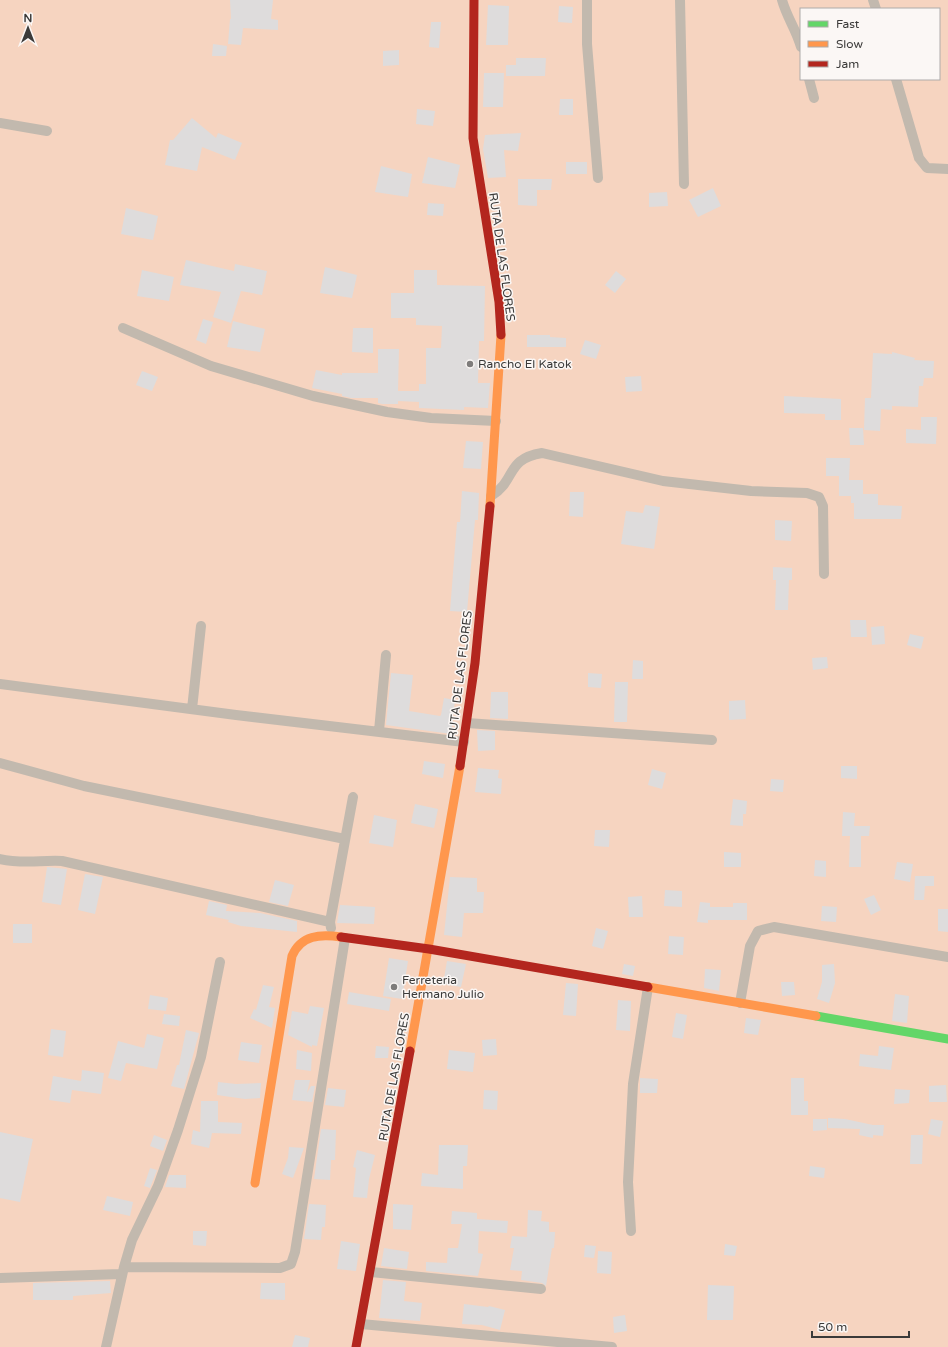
<svg xmlns="http://www.w3.org/2000/svg" width="948" height="1347" font-family="'Varela Round',sans-serif">
<style>
.green{fill:#f6d4c0;fill-rule:evenodd}
.building{fill:#dedcdc}
.lines{fill:none;stroke-linecap:round;stroke-linejoin:round}
.street{stroke:#c2b9ae;stroke-width:10}
.fast{stroke:#63d668;stroke-width:9}
.slow{stroke:#ff974d;stroke-width:9}
.jam{stroke:#b3261e;stroke-width:9}
.poi-dot{fill:#7e7c7b;stroke:#fbf7f5;stroke-width:1.5}
.labels{text-anchor:middle;stroke-width:3;stroke-linejoin:round;paint-order:stroke}
.street-label{font-size:12px;fill:#3b3a39;stroke:#fbf7f5}
.poi-label{font-size:12px;fill:#3b3a39;stroke:#fbf7f5;text-anchor:start}
</style>
<rect width="100%" height="100%" fill="#faf8f6"/>
<!-- green -->
<path class="green" d="M0,0H948V1347H0ZM801,9H939V79H801Z"/>
<!-- building -->
<path class="building" d="M230,0H273L271,19L278,20V30L243,28L241,45L228,44L230,19H231Z
M488,5L509,6L508,45H486Z
M559,6L573,7L572,23L558,22Z
M431,22H441L439,48L429,47Z
M213,44L227,46L226,56H212Z
M399,50V65L383,66V51Z
M516,58H546L545,76H506V65H516Z
M484,73H504L503,107H483Z
M560,99H573V115H559Z
M417,109L435,111L433,126L416,124Z
M192,118L216,138L218,133L242,143L235,160L202,147L197,171L165,165L170,140H173Z
M521,133L518,151L504,150L506,177L488,178L483,149L485,135Z
M428,157L460,165L455,188L422,183Z
M566,162H587V174H566Z
M381,166L412,174L408,197L375,192Z
M518,179H552L551,190H537V206L518,205Z
M713,188L721,206L698,217L689,200Z
M667,192L668,206L649,207V193Z
M428,203L444,204L443,216L427,215Z
M126,208L158,216L153,240L121,234Z
M186,260L234,271L235,264L267,271L262,295L241,291L231,323L213,317L221,292L180,285Z
M325,267L357,275L352,298L320,293Z
M142,270L174,277L169,301L137,296Z
M414,270H437V285L485,286L484,341H479L478,383H490L488,408L464,407V410L419,408V402L398,401V404H382L378,403V398H351L342,396V394L312,388L316,370L342,375V373H378V349H399L398,391H419V384H426V348H441L442,326L416,325V318H391V293H414Z
M616,271L626,279L615,293L605,285Z
M203,319L213,322L206,344L196,340Z
M233,321L265,329L260,352L227,347Z
M353,328H373V353L352,352Z
M527,335H550V337L566,338V347H527Z
M585,340L601,345L596,359L580,354Z
M892,352L915,358L914,360L934,361L933,378H924L923,386H919L918,407L892,406V410L881,409L880,431L864,430L865,398H871L873,353L892,354Z
M142,371L158,377L152,391L136,385Z
M641,376L642,391L626,392L625,377Z
M784,396L841,399V420H825V414L784,413Z
M921,417H937L936,444L906,443V429L921,430Z
M849,428H863L864,445H850Z
M466,441L483,442L481,469L463,468Z
M826,458H850L849,480H863V494H878V505L902,506L901,519H854V503H851V496H839V476H826Z
M462,491L479,493L478,520H475L467,612L450,611L457,522H460Z
M570,492H584L583,517L569,516Z
M645,505L660,507L654,549L621,544L626,511L643,513Z
M775,520L792,521L791,541L775,540Z
M773,567L792,568V580H789L788,610H775L776,580H773Z
M850,620H866L867,637H851Z
M884,626L885,644L872,645L871,627Z
M910,634L924,637L921,649L907,645Z
M827,657L828,668L813,670L812,658Z
M633,660L643,661V679H632Z
M391,673L413,675L409,711L440,716L441,715L444,698L455,700L451,734L386,725Z
M588,673L602,674L601,688L588,687Z
M615,682H628L627,722H614Z
M491,692H508V719L490,718Z
M745,700L746,719L729,720V701Z
M477,730L495,731V750L478,751Z
M424,761L445,764L443,778L422,774Z
M841,766H857V779L841,778Z
M478,768L499,770L498,778L502,779L501,794L475,792Z
M652,769L666,773L662,789L648,785Z
M771,779L784,780L783,792L770,791Z
M733,799L747,801L746,814H743V826L730,825Z
M415,804L438,809L434,828L411,823Z
M843,812L855,813L854,826H870L869,836H861V867H849L850,836H842Z
M374,815L397,820L393,847L369,843Z
M595,830H610L609,847L594,846Z
M724,852L741,853V867H724Z
M815,860L826,861V877L814,876Z
M897,862L913,864L910,882L894,879Z
M47,867L67,869L61,905L42,902Z
M85,874L103,877L95,914L78,910Z
M915,876H934V886H925L924,900H914Z
M450,877L477,878V892H484L483,913H464L462,937L444,935Z
M275,880L294,885L288,906L269,902Z
M665,890L682,891V907L664,906Z
M874,895L881,910L871,915L864,899Z
M642,896L643,917H629L628,897Z
M209,901L227,905L226,911L260,913L297,921V932L241,926L228,922L229,920L206,915Z
M700,902L710,903V907H733V903H747V920H708V923L697,922Z
M340,905L375,907L374,924L337,923Z
M822,906L837,907L836,922L821,921Z
M938,909H948V932L938,931Z
M13,924H32V943H13Z
M596,928L608,931L603,949L592,946Z
M669,936L684,937L683,955L668,954Z
M389,958L408,961L402,999L383,996Z
M447,961L466,964L461,987L443,984Z
M624,964L635,966L633,976L622,974Z
M834,964L835,983L829,1003L817,999L822,982V965Z
M705,969L721,970L719,991L704,988Z
M781,982H794L795,995L782,996Z
M566,983L578,984L576,1016L563,1015Z
M263,985L274,987L269,1007L275,1008L272,1028L250,1018L254,1009L256,1010Z
M349,992L391,999L389,1011L347,1004Z
M895,994L909,996L907,1023L892,1021Z
M150,995L168,998L166,1011L148,1009Z
M618,1000L631,1001L630,1031L616,1030Z
M310,1006L324,1008L317,1046L312,1045V1047L288,1035L292,1011L308,1014Z
M676,1013L687,1015L683,1039L672,1037Z
M164,1014L180,1016L179,1026L162,1024Z
M746,1018L761,1020L758,1035L744,1033Z
M51,1029L66,1031L63,1057L48,1055Z
M186,1030L199,1033L184,1089L171,1086L177,1065H179Z
M147,1034L164,1038L157,1069L126,1063L121,1081L108,1078L118,1041L144,1048Z
M496,1039L497,1055L483,1056L482,1040Z
M241,1042L262,1045L259,1063L238,1060Z
M376,1046L389,1047L388,1058H375Z
M879,1046L894,1048L891,1070L859,1066L860,1054L878,1056Z
M297,1050L312,1053L311,1071L296,1069Z
M449,1050L475,1053L473,1072L447,1069Z
M82,1070L104,1073L101,1094L72,1090L70,1103L49,1100L53,1076L81,1081Z
M640,1078L658,1079L657,1093H640Z
M791,1078H804V1101H808V1115H791Z
M295,1080H310L307,1093L311,1086H315L312,1102L292,1100Z
M218,1082L236,1084L261,1083L260,1098L245,1099L217,1095Z
M946,1085L947,1102H929V1086Z
M328,1088L346,1090L344,1107L325,1105Z
M895,1089L910,1090L909,1103L894,1104Z
M484,1090L498,1091L497,1110L483,1109Z
M201,1101H218V1122L242,1123L241,1134L212,1133L209,1148L191,1144L193,1130L200,1132Z
M828,1118L845,1119L873,1125H884L883,1136L873,1135V1138L859,1135L860,1129L828,1128Z
M813,1119H827V1130L813,1131Z
M931,1119L943,1121L940,1137L928,1134Z
M321,1129L336,1130L335,1160H331L330,1180L314,1179Z
M0,1132L33,1139L20,1202L0,1198Z
M154,1135L167,1140L163,1151L150,1146Z
M911,1135H923L922,1164H910Z
M439,1145H468L467,1166H463V1189L421,1186L422,1173L438,1175Z
M289,1147L304,1148L293,1178L282,1174L288,1158Z
M357,1150L375,1155L369,1179L367,1198L353,1197L356,1168L353,1167Z
M810,1166L825,1168L824,1178L809,1176Z
M150,1168L157,1170L150,1188L144,1186Z
M169,1175H186V1188L165,1187Z
M107,1196L133,1202L130,1216L103,1210Z
M309,1204L326,1205L325,1227H322L321,1240L304,1239Z
M393,1204L413,1205L411,1230L393,1229Z
M528,1210L542,1211L541,1221L549,1222V1232H555L554,1248H552L546,1286L542,1283L521,1280L522,1271L510,1270L514,1248H510L512,1236L527,1237Z
M452,1211L477,1213V1219L508,1221L507,1233L479,1231L478,1253L483,1254L478,1276L426,1271V1262L447,1263L448,1248H458L462,1224H451Z
M193,1231H207L206,1246L193,1245Z
M341,1241L360,1244L356,1271L337,1269Z
M725,1244L737,1246L735,1256L724,1255Z
M585,1245L596,1246L594,1258L584,1257Z
M384,1248L409,1252L407,1269L381,1266Z
M598,1251L612,1252L611,1274L597,1273Z
M383,1280L406,1282L404,1301L422,1303L420,1321L379,1318Z
M110,1281L111,1293L73,1296V1300H33V1283Z
M261,1283H285V1300L260,1299Z
M708,1285L734,1286L733,1320H707Z
M464,1304L488,1307L489,1306L505,1310L500,1330L482,1325L462,1324Z
M625,1315L627,1331L614,1333L613,1317Z
M295,1335L310,1338L308,1347H292Z"/>
<g class="lines">
<!-- street -->
<path class="street" d="M587,0V44L598,178
M680,0L684,184
M782,0C787,18 796,29 801,47
M873,0L876,9
M809,79L814,98
M896,79L919,158L927,168L948,169
M0,123L47,131
M123,328L211,366L313,396L387,412L431,418L496,421
M491,496C517,480 505,459 542,453L663,481L751,491L807,493L819,497L823,506L824,574
M0,684L236,715L464,742
M192,709L201,626
M467,723L712,740
M379,731L386,655
M0,763L84,786L345,839
M0,859C21,864 41,860 62,861L330,922
M331,928L330,922L353,797
M740,1003L750,946L758,931L774,927L948,957
M631,1231L628,1182L633,1084L648,987
M124,1267L132,1240L158,1186L178,1130L201,1057L220,962
M371,1272L541,1289
M0,1278L121,1274
M361,1324L612,1347
M106,1347L124,1267L280,1268L291,1264L295,1252L345,938"/>
<!-- fast -->
<path class="fast" d="M816,1016L948,1039"/>
<!-- slow -->
<path class="slow" d="M490,506L501,335
M648,987L816,1016
M410,1051L460,766
M255,1183L292,956C301,935 320,934 341,937"/>
<!-- jam -->
<path class="jam" d="M474,0L473,138L499,302L501,335
M460,766L475,663L490,506
M341,937L429,949L648,987
M356,1347L410,1051"/>
</g>
<!-- markers -->
<g class="poi-dot">
<circle cx="470" cy="364" r="4"/>
<circle cx="394" cy="987" r="4"/>
</g>
<g class="labels">
<!-- street labels -->
<g class="street-label">
<text transform="translate(502 257) rotate(82)" y="4">RUTA DE LAS FLORES</text>
<text transform="translate(460 675) rotate(-83)" y="4">RUTA DE LAS FLORES</text>
<text transform="translate(394 1077) rotate(-80)" y="4">RUTA DE LAS FLORES</text>
</g>
<!-- poi labels -->
<g class="poi-label">
<text x="478" y="368">Rancho El Katok</text>
<text x="402" y="984">Ferreteria<tspan x="402" dy="14">Hermano Julio</tspan></text>
</g>
</g>
<!-- legend -->
<rect x="800" y="8" width="140" height="72" fill="#fbf7f5" stroke="#aeabaa"/>
<rect x="808" y="21" width="20" height="6" fill="#63d668" stroke="#aeabaa"/>
<text x="836" y="28" font-size="12" fill="#3b3a39">Fast</text>
<rect x="808" y="41" width="20" height="6" fill="#ff974d" stroke="#aeabaa"/>
<text x="836" y="48" font-size="12" fill="#3b3a39">Slow</text>
<rect x="808" y="61" width="20" height="6" fill="#b3261e" stroke="#aeabaa"/>
<text x="836" y="68" font-size="12" fill="#3b3a39">Jam</text>
<!-- north arrow -->
<g transform="translate(28 28)" stroke="#fbf7f5" stroke-width="3" paint-order="stroke">
<path d="M0-3L7 15L0 10L-7 15Z" fill="#3b3a39"/>
<text y="-6" font-size="11" font-weight="bold" text-anchor="middle" fill="#3b3a39">N</text>
</g>
<!-- scale -->
<path d="M812 1331v6h97v-6" fill="none" stroke="#3b3a39" stroke-width="2"/>
<text x="818" y="1331" font-size="12" fill="#3b3a39" stroke="#fbf7f5" stroke-width="3" paint-order="stroke">50 m</text>
</svg>
